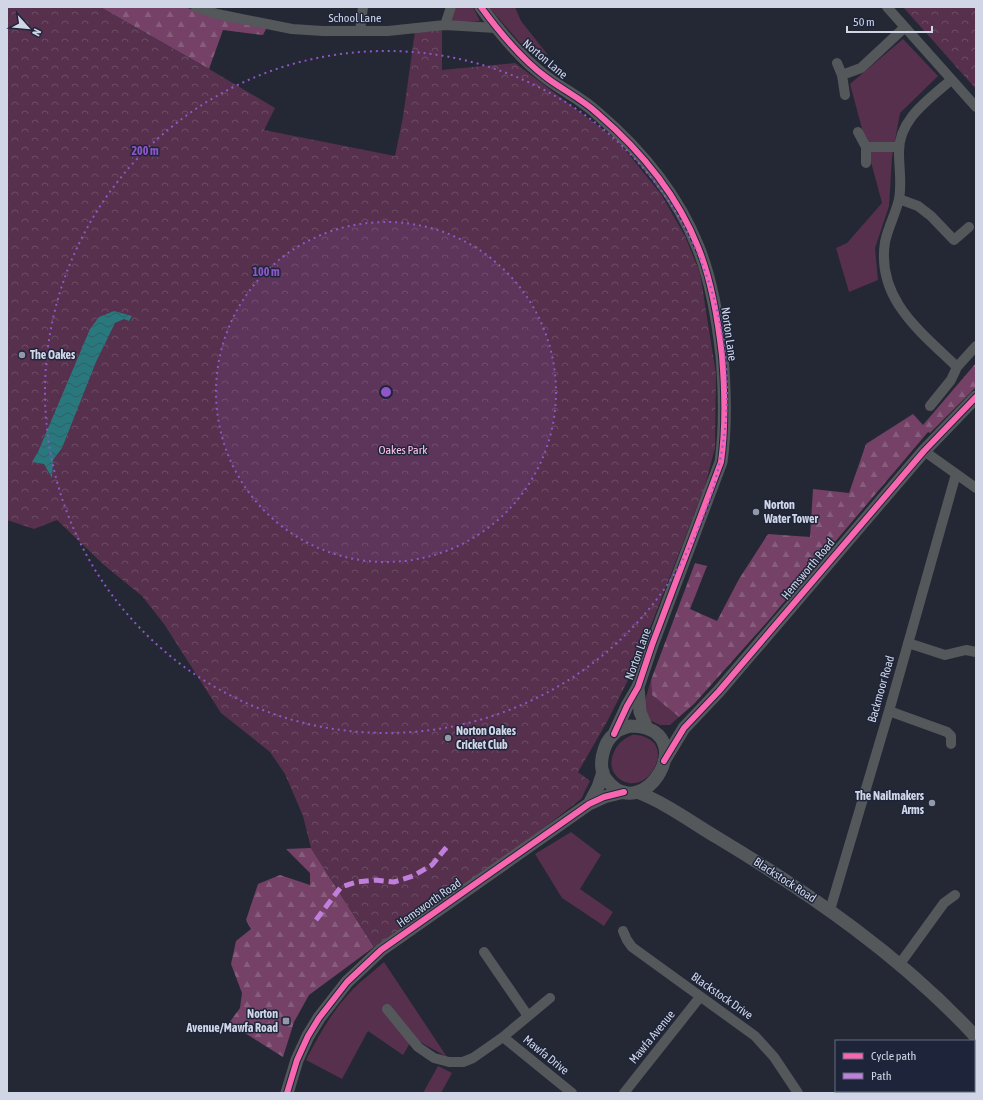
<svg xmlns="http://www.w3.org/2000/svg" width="983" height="1100" font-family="'Asap Condensed',sans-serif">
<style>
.green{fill:#56304c}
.forest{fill:url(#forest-firs)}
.park{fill:url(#park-crowns)}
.water{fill:url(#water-waves)}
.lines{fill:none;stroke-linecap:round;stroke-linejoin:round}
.minor{stroke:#54585b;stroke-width:10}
.tertiary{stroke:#54585b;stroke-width:13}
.quiet{stroke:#c07fdc;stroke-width:5;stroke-dasharray:10 5;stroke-linecap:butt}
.cycleway-casing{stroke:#1e253b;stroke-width:8}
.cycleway{stroke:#f766af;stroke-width:6}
.ring{fill:none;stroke:#9056c8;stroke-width:2;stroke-dasharray:2 4}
.poi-dot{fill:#9499a7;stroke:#1e253b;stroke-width:1.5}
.labels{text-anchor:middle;stroke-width:3;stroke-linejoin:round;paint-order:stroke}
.street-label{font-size:12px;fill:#d0d6e5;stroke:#1e253b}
.poi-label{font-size:12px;font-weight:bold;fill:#d0d6e5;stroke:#1e253b;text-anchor:start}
.park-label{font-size:12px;fill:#fdc5e9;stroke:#1e253b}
.centre{fill:#9056c8;stroke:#1e253b;stroke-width:2}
.ring-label{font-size:12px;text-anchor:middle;font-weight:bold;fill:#9056c8;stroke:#1e253b;stroke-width:3;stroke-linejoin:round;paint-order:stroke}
</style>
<defs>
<pattern id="forest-firs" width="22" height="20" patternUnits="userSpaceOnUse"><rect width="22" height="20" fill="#754167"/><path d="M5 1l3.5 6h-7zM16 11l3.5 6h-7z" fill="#885c7d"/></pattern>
<pattern id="park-crowns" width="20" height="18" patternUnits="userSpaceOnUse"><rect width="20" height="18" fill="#56304c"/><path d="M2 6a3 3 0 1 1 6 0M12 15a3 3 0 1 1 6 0" fill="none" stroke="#6d4d66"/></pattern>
<pattern id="water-waves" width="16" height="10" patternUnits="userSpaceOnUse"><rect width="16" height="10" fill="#29787d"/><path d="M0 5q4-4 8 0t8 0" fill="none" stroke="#325f64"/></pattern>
</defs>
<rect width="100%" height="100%" fill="#242835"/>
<!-- green -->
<path class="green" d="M456,7H473L480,21L451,22Z
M489,7H515L521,21L548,55L520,43Z
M903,39L938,76L900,113L892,157L889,206L875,248L878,280L849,292L836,248L847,243L882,203L850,84Z
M651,680L652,695L679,717L670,725H660L647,719L644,704Z
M632,735C640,734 653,739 656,746C660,754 657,764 653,770C637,798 598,777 616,748C620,742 625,738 632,735Z
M571,832L601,855L580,889L613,912L604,926L562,898L535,854Z
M384,962L447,1057L413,1038L403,1055L368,1031L342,1079L306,1060C319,1034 333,1010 353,989C363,979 374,971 384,962Z
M438,1066L452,1073L441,1093H423Z"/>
<!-- forest -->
<path class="forest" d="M100,7H183L267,27L263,35L223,30L209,69Z
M976,363V387L930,433L928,432L768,621L694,704L679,717L652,695L651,680L695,563L707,566L690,609L717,621L739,579L768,534L810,537L813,489L849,493L866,444L913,414L923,425Z
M311,848L374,947L309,995L294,1022L283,1057L229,1023L240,1008L242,993L231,964L236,941L251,929L246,920L258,884L280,875L310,885V873L286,849Z"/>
<!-- park -->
<path class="park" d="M7,7H100L209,69L275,108L264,130L395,156L403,117L415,31L442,30V70L515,63L617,140L661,194L685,236L700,273L716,374L715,448L705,486L636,664L608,720L578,772L590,781L581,799L527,841L374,947L311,848L303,816L285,774L270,752L221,713L164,624L142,596L104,565L57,520L34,529L7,520Z
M903,7H976V89Z"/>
<!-- water -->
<path class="water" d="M114,311L132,316L129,321L124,319L115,323L96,362L62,448L53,460L52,478L44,464L32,462L38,452L90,329L99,317Z"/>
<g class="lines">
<!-- minor -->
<path class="minor" d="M196,7L217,14L292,29L323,31H388L445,25L496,28
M887,7L976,107
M445,25L451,7
M360,31L363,7
M837,63L842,75L845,95
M842,75L861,68L904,28
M951,80C928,100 898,120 899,153C899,169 902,183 899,199C896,213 888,227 885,242C876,299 921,332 957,367
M858,132L866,147V163
M866,147H899
M899,199L918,206L931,216L954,240L969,227
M930,406L951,380L957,367L976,346
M924,451L976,488
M908,643L945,655L966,650L976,652
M889,711L947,732L951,736V744
M830,910L889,711L956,474
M623,931L627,940L632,947L755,1036L774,1057L798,1093
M484,952L528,1016
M899,965L944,903L955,895
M387,1009L418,1047L434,1058L449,1062H463L473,1058L503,1037L550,998
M503,1037L572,1093
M974,1073L976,1071
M624,1093L700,997
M955,1093L957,1091"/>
<!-- tertiary -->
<path class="tertiary" d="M481,7C500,33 521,59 547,78C563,90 582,99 597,113C639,149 677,194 698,247C712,281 718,320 722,356C725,392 726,426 721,462L652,645L638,687L627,706L614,734
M638,687L640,712L647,728
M630,726C705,727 643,830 606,779C597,767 603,743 614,734C618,729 625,728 630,726Z
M664,761L684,728L719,691L924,451L976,397
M637,792C666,803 691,822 718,838C811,894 902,957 976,1037
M589,804L598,787L603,772
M287,1093L297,1060L308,1036L319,1018L347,982L381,950L589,804L604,797L624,792"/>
<!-- quiet -->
<path class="quiet" d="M316,920L341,887L357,882L375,880L394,882L413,876L432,865L449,844"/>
<!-- cycleway casing -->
<g class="cycleway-casing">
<path id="cycleway" d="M481,7C500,33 521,59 547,78C563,90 582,99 597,113C639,149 677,194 698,247C712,281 718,320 722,356C725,392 726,426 721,462L652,645L638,687L627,706L614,734
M664,761L684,728L719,691L924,451L976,397
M287,1093L297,1060L308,1036L319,1018L347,982L381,950L589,804L604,797L624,792"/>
</g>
<!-- cycleway -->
<use href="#cycleway" class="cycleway"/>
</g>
<!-- distance rings -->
<circle cx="386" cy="392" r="170" fill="#9056c8" fill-opacity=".12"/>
<g class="ring">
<circle cx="386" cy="392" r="170"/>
<circle cx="386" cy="392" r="341"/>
</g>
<!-- markers -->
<g class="poi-dot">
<circle cx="22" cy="355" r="4"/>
<circle cx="756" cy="512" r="4"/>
<circle cx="448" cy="738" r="4"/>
<circle cx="932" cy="803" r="4"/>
<rect x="282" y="1017" width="8" height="8" rx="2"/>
</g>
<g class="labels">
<!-- street labels -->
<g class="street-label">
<text x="355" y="22">School Lane</text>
<text transform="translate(545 59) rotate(40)" y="4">Norton Lane</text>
<text transform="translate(729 334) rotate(82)" y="4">Norton Lane</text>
<text transform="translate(808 569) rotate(-50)" y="4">Hemsworth Road</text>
<text transform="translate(638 654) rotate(-70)" y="4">Norton Lane</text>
<text transform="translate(881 689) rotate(-74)" y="4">Backmoor Road</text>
<text transform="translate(785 880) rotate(33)" y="4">Blackstock Road</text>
<text transform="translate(429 903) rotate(-35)" y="4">Hemsworth Road</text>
<text transform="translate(722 996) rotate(35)" y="4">Blackstock Drive</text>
<text transform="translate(652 1037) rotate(-51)" y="4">Mawfa Avenue</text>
<text transform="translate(546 1055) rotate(39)" y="4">Mawfa Drive</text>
</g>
<!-- poi labels -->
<g class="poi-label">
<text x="30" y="359">The Oakes</text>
<text x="764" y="509">Norton<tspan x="764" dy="14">Water Tower</tspan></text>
<text x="456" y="735">Norton Oakes<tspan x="456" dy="14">Cricket Club</tspan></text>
<text x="924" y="800" text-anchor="end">The Nailmakers<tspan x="924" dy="14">Arms</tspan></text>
<text x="278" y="1018" text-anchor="end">Norton<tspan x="278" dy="14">Avenue/Mawfa Road</tspan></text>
</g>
<!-- park labels -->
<g class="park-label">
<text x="403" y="454">Oakes Park</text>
</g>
</g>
<circle cx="386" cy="392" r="6" class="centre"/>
<g class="ring-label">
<text x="145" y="155">200 m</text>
<text x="266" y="276">100 m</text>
</g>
<!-- border -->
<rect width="983" height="1100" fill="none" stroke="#d0d6e5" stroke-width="16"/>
<!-- legend -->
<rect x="835" y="1040" width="140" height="52" fill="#1e253b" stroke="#656c7f"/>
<rect x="843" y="1053" width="20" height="6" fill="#f766af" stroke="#656c7f"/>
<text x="871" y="1060" font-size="12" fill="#d0d6e5">Cycle path</text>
<rect x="843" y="1073" width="20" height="6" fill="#c07fdc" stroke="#656c7f"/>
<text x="871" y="1080" font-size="12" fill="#d0d6e5">Path</text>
<!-- north arrow -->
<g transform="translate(28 28) rotate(117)" stroke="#1e253b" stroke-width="3" paint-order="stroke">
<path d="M0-3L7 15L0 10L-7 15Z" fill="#d0d6e5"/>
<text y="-6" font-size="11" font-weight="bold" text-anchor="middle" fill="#d0d6e5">N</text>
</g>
<!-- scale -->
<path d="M847 26v6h85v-6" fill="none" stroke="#d0d6e5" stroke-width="2"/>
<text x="853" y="26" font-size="12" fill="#d0d6e5" stroke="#1e253b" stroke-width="3" paint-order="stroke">50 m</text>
</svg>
